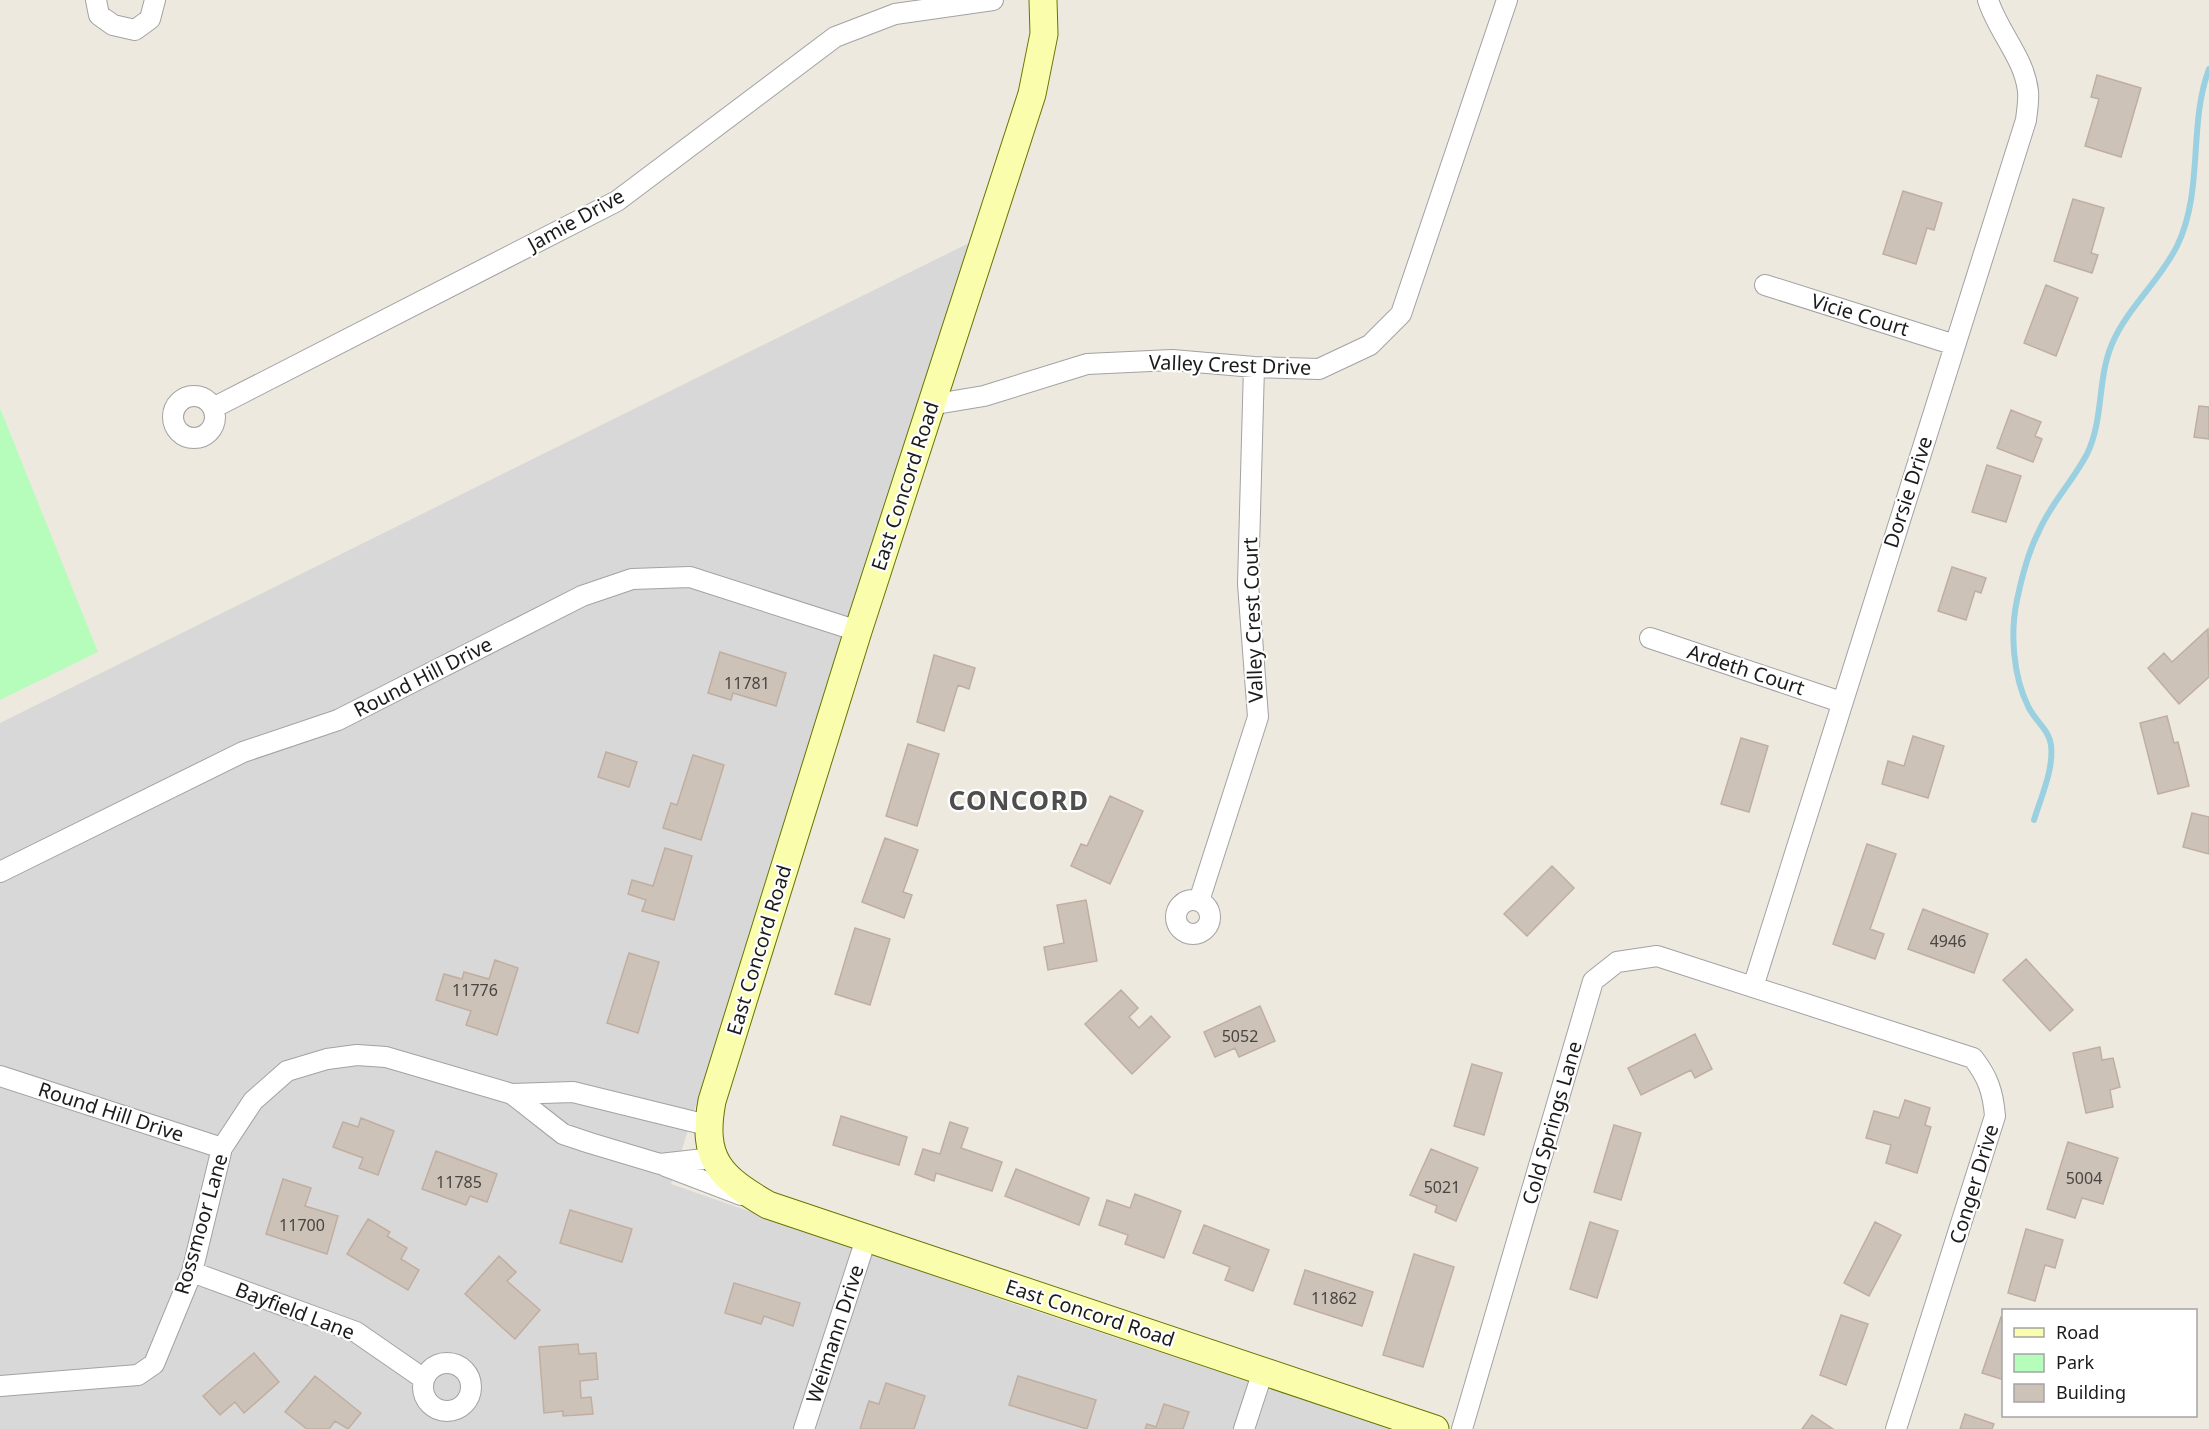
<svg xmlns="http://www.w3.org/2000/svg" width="2209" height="1429" font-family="'Noto Sans',sans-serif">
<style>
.residential{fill:#d9d8d8}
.park{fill:#b6fdbc}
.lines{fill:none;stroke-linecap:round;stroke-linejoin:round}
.stream{stroke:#9bd0e0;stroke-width:6}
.building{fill:#cdc2b8;stroke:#c0aea0;stroke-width:1.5}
.street-casing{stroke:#a2a2a2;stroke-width:22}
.secondary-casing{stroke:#677400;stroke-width:29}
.street{stroke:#fff;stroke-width:20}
.secondary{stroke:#fafeac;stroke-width:27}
.labels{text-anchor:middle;stroke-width:4.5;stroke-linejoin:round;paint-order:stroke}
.number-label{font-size:16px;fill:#484542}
.street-label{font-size:20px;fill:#1b1b1b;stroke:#fff}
.district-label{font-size:26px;font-weight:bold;letter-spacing:1.5px;fill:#4e4e4e;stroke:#fff}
</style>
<rect width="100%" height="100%" fill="#eee9df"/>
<!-- residential -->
<path class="residential" d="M969,243L671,1184L1017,1305L1392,1429H0V723Z"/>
<!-- park -->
<path class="park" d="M0,408L98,652L0,700Z"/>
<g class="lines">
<!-- stream -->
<path class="stream" d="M2034,820C2041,797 2054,769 2051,745C2049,729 2034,720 2028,706C2013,676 2010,632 2017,600C2022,576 2028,552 2039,531C2051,503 2073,481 2087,454C2104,419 2097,379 2112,344C2127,308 2160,281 2177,246C2204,191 2188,125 2209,69"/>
</g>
<!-- building -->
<path class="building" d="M2097,75L2141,88L2121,157L2085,146L2099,99L2091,97Z
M1903,191L1942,203L1934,230L1927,228L1916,264L1883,254Z
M2073,199L2104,208L2091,253L2098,255L2092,273L2054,261Z
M2046,285L2078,298L2056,356L2024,343Z
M2199,406L2209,407V439L2194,437Z
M2011,410L2041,422L2035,436L2042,439L2033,462L1997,448Z
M1987,465L2021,476L2006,522L1972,512Z
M1952,567L1986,578L1981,593L1975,591L1966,620L1938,611Z
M2208,629L2209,677L2179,704L2148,668L2164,653L2172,662Z
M720,652L786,673L776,706L733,693L731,700L708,693Z
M934,655L975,668L969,689L958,685L944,731L917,722Z
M2167,716L2174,743L2178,742L2189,786L2158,794L2140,723Z
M1913,736L1944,746L1928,798L1882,784L1888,761L1904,766Z
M1741,738L1768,746L1749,812L1721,804Z
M908,744L939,754L917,826L886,816Z
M606,752L637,762L629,787L598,777Z
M693,755L724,765L701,840L663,828L671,803L677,805Z
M1110,796L1143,811L1110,884L1071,866L1081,844L1087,846Z
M2192,813L2209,817V854L2183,847Z
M885,838L918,850L903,892L912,895L904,918L862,902Z
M1867,844L1896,854L1870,929L1884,934L1875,959L1833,944Z
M665,848L692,856L674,920L642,911L646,900L628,894L632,880L653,886Z
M1552,866L1574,888L1527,936L1504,914Z
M1086,900L1097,961L1048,970L1044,947L1064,943L1057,905Z
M1923,909L1988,934L1974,973L1908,949Z
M855,928L890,939L870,1005L835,994Z
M629,953L659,962L638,1033L607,1023Z
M2026,959L2073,1010L2050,1031L2003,980Z
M495,960L518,968L497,1035L466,1025L471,1011L436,1000L444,974L462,979L464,972L489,979Z
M1121,990L1138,1008L1129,1017L1139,1028L1151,1016L1170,1037L1132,1074L1085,1024Z
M1260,1006L1275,1041L1239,1057L1235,1048L1215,1057L1204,1032Z
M1695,1034L1712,1069L1695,1078L1691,1070L1641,1095L1628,1068Z
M2100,1047L2102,1060L2113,1058L2120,1087L2110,1090L2113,1107L2086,1113L2073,1053Z
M1472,1064L1502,1073L1484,1135L1454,1126Z
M1905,1100L1930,1108L1925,1125L1931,1127L1917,1173L1886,1163L1891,1145L1866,1138L1874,1111L1899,1118Z
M841,1116L907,1137L899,1165L833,1145Z
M361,1118L394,1131L378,1175L359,1168L363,1158L333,1147L343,1122L358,1127Z
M950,1122L968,1128L961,1148L1002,1162L992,1191L936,1173L934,1181L915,1174L923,1149L940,1154Z
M1614,1125L1641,1133L1621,1200L1594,1192Z
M2068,1142L2118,1158L2103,1204L2082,1198L2075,1218L2047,1209Z
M1431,1149L1478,1168L1456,1221L1435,1212L1437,1206L1410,1195Z
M436,1151L497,1174L487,1202L470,1196L466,1205L422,1189Z
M1016,1169L1089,1198L1079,1225L1005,1196Z
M283,1179L311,1188L305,1206L338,1216L327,1254L266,1234Z
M1135,1194L1181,1211L1164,1258L1125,1244L1128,1235L1099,1225L1107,1200L1130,1208Z
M570,1210L632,1229L622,1262L560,1243Z
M368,1219L390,1232L387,1236L407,1248L401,1259L419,1270L408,1290L347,1254Z
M1590,1222L1618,1231L1597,1298L1570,1289Z
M1875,1222L1901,1235L1869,1296L1844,1283Z
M1204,1225L1269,1250L1253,1291L1225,1280L1230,1267L1193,1253Z
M2026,1229L2063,1240L2055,1268L2045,1265L2035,1301L2008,1293Z
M1414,1254L1454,1267L1423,1367L1383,1355Z
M499,1256L516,1272L507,1281L540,1310L515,1339L465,1294Z
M1305,1270L1373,1292L1362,1326L1294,1304Z
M734,1283L800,1303L793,1326L764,1316L761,1324L725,1313Z
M1841,1315L1868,1324L1846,1385L1820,1375Z
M2001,1317L2004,1318V1380L1982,1373Z
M578,1344L579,1354L596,1353L598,1379L580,1381L581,1398L591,1397L593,1414L563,1416V1411L544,1413L539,1347Z
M254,1353L279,1382L244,1413L235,1402L220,1415L203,1396Z
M315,1376L361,1413L348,1429L335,1421L329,1429H307L285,1412Z
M1018,1376L1096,1400L1087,1429L1009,1405Z
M886,1383L925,1396L914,1429H860L869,1401L879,1404Z
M1164,1404L1189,1412L1183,1429H1145L1147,1424L1156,1427Z
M1965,1414L1994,1424L1992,1429H1960Z
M1812,1415L1833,1429H1802Z"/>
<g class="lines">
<!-- street casing -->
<g class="street-casing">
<path id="street" d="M96,0L99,15L113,25L135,30L150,19L155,0
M1765,285L1955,345
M173 417a21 21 0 1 1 42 0a21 21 0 1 1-42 0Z
M930,405L984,396L1087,364L1172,360L1254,367L1319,369L1370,345L1401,314L1507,0
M213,408L617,201L835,37L895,14L993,0
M1650,638L1841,702
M0,872L243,752L338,720L582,596L632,579L690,577L858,631
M1176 917a17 17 0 1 1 34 0a17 17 0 1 1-34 0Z
M1199,901L1258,717L1248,584L1254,367
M1753,987L2026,120C2027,111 2029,100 2028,91C2024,57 1998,32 1988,0
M0,1076L222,1148
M512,1094L563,1134L590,1143L660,1164L713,1158
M665,1166L741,1195
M192,1272L356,1332L424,1379
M423 1387a24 24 0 1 1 48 0a24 24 0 1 1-48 0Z
M0,1386L138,1375L154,1364L192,1272L222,1148L253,1101L287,1071L327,1059L357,1055L386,1057L512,1094L573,1092L707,1125
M804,1429L866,1239
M1244,1429L1263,1371
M1462,1429L1593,981L1617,962L1657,956L1973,1058C1988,1077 1993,1092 1995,1116L1896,1429"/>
</g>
<!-- secondary casing -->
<g class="secondary-casing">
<path id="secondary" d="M1043,0L1044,34L1032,94L858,631L712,1101C701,1160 720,1177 768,1205L1435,1429"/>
</g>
<!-- street -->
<use href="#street" class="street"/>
<!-- secondary -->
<use href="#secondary" class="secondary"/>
</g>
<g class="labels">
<!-- number labels -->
<g class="number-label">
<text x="747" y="689">11781</text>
<text x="1948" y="947">4946</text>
<text x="475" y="996">11776</text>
<text x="1240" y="1042">5052</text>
<text x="2084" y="1184">5004</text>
<text x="459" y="1188">11785</text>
<text x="1442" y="1193">5021</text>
<text x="302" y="1231">11700</text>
<text x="1334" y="1304">11862</text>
</g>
<!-- street labels -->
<g class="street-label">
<text transform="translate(576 220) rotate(-29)" y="7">Jamie Drive</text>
<text transform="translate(1860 315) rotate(17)" y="7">Vicie Court</text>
<text transform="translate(1230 365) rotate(2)" y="7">Valley Crest Drive</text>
<text transform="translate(905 486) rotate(-72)" y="7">East Concord Road</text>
<text transform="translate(1908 492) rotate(-72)" y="7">Dorsie Drive</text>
<text transform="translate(1253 620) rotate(-92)" y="7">Valley Crest Court</text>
<text transform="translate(1746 670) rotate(18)" y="7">Ardeth Court</text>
<text transform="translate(423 677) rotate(-27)" y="7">Round Hill Drive</text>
<text transform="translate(759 950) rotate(-73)" y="7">East Concord Road</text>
<text transform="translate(111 1112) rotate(18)" y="7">Round Hill Drive</text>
<text transform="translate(1552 1123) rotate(-74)" y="7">Cold Springs Lane</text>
<text transform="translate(1974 1184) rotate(-73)" y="7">Conger Drive</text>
<text transform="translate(201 1224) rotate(-74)" y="7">Rossmoor Lane</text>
<text transform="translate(295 1311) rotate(21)" y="7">Bayfield Lane</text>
<text transform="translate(1090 1313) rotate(18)" y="7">East Concord Road</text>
<text transform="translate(835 1334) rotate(-72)" y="7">Weimann Drive</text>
</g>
<!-- district labels -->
<g class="district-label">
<text x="1019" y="810">CONCORD</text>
</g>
</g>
<!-- legend -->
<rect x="2002" y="1309" width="195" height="108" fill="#ffffff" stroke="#a4a4a4" stroke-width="1.5"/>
<rect x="2014" y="1328" width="30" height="9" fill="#fafeac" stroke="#a4a4a4" stroke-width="1.5"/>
<text x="2056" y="1339" font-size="18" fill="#1b1b1b">Road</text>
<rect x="2014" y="1354" width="30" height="18" fill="#b6fdbc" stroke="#a4a4a4" stroke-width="1.5"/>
<text x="2056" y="1369" font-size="18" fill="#1b1b1b">Park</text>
<rect x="2014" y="1384" width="30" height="18" fill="#cdc2b8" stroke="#a4a4a4" stroke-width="1.5"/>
<text x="2056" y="1399" font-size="18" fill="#1b1b1b">Building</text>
</svg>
